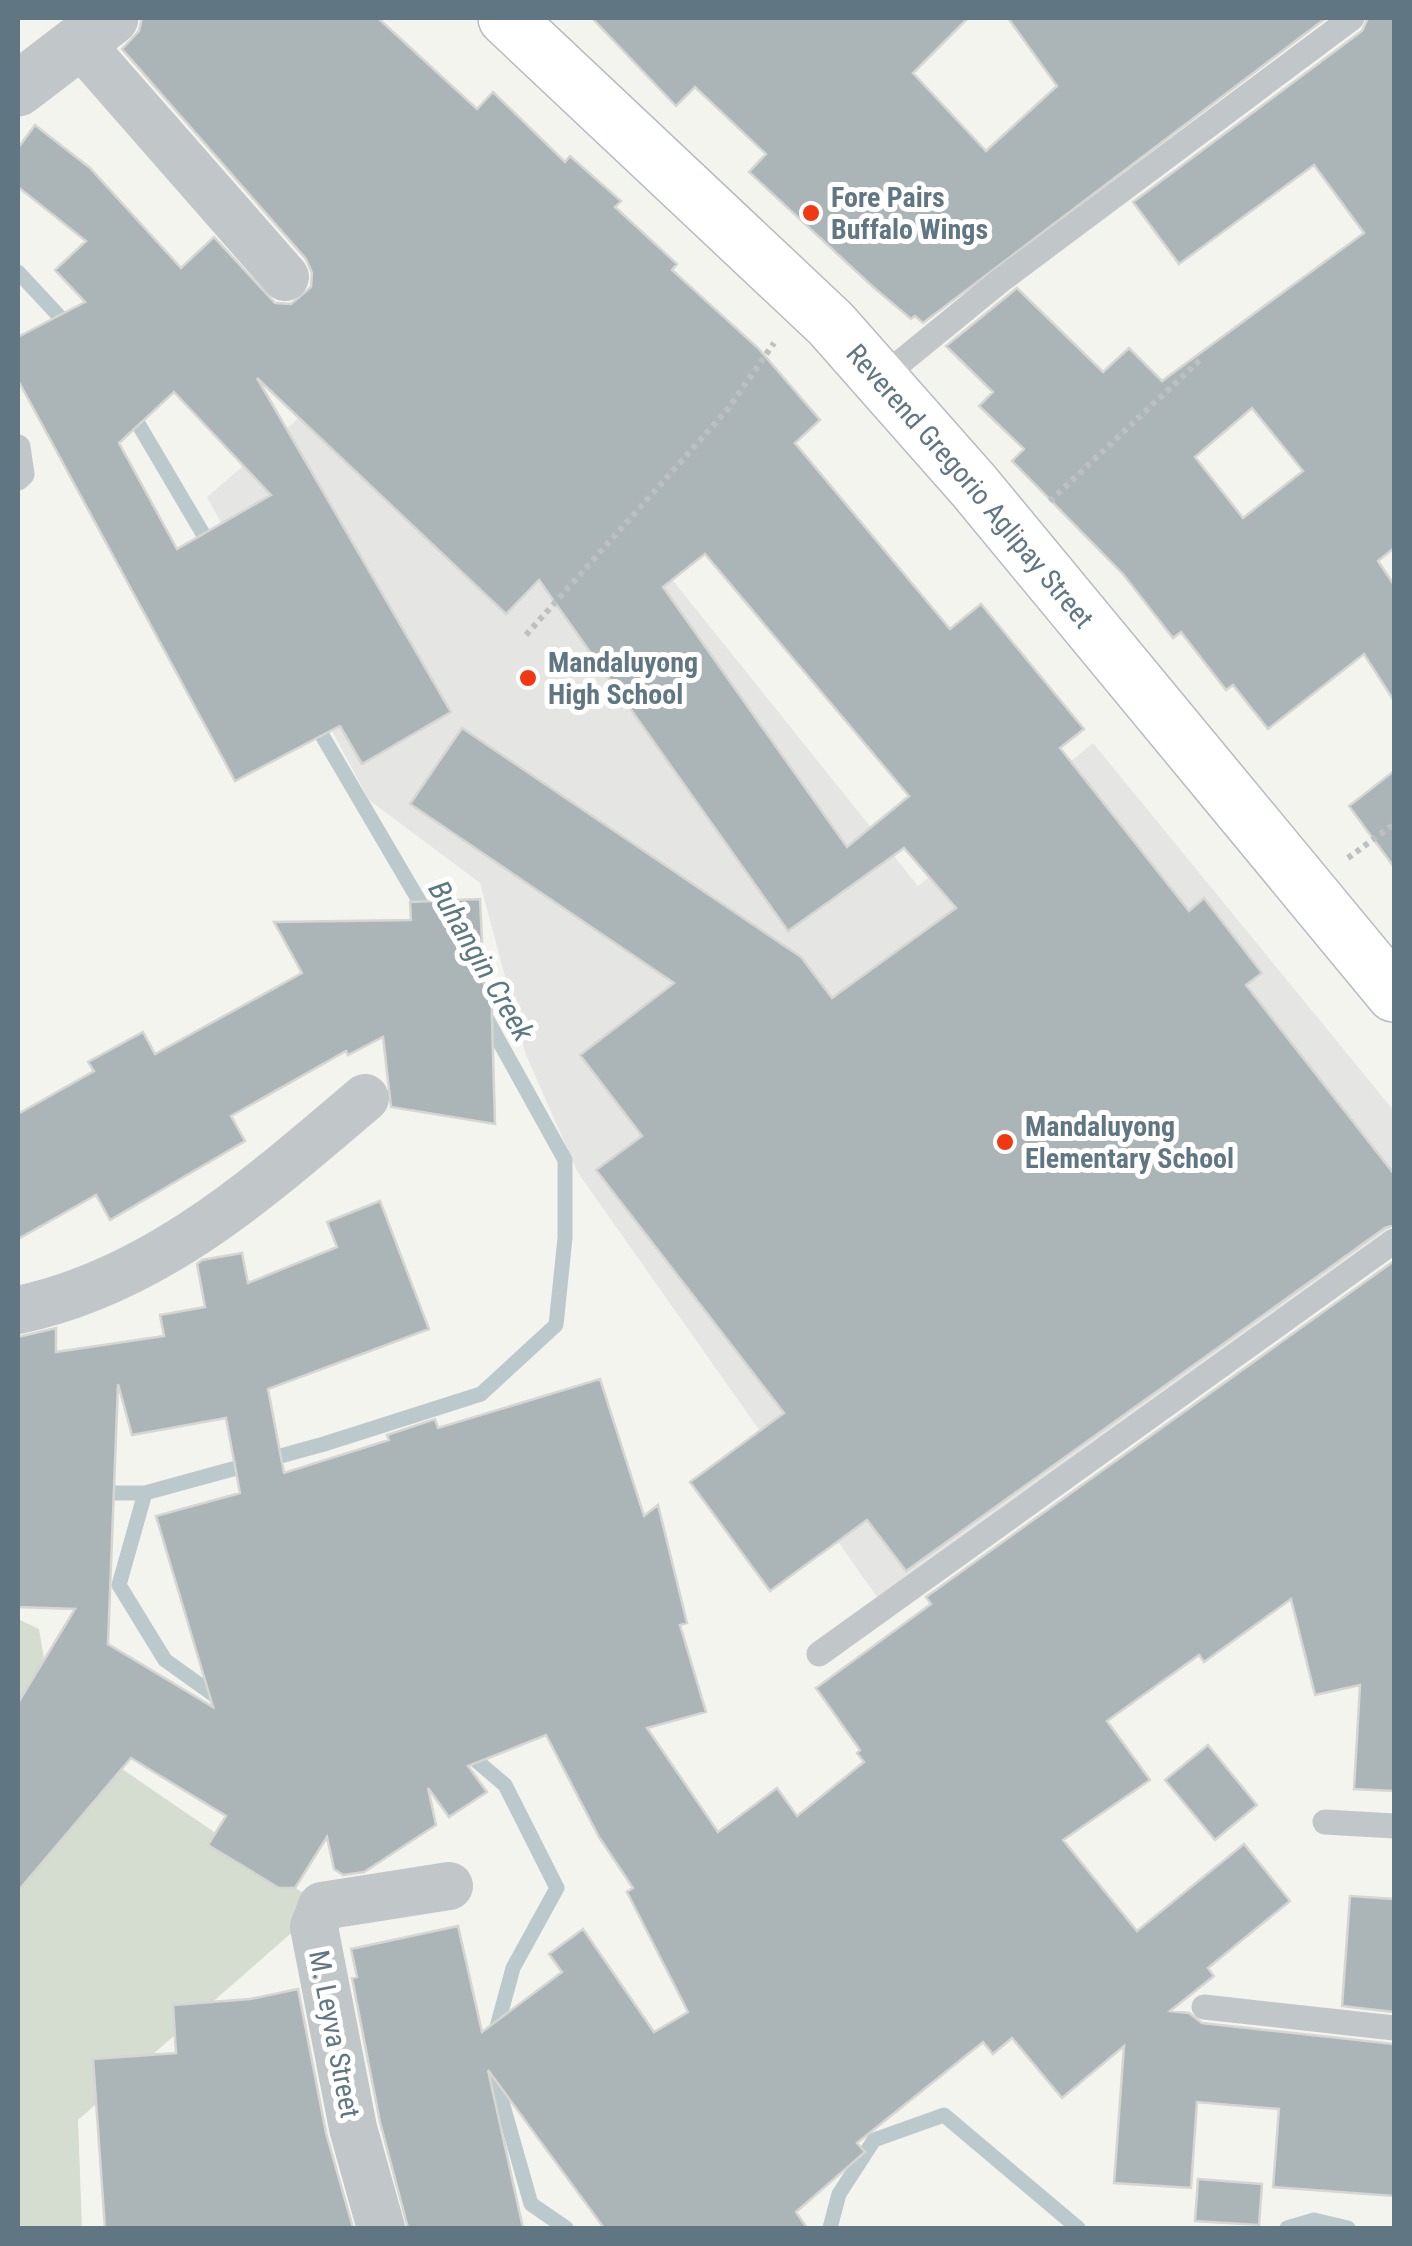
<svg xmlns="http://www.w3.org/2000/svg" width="1412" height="2246" font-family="'Roboto Condensed',sans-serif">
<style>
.built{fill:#e5e5e3}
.green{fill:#d5dcd0}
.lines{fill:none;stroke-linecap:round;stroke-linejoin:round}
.stream{stroke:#bbc9cd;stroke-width:15}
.building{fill:#abb5b8;stroke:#d5d5d2;stroke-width:2.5;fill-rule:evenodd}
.secondary-casing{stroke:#b5bbbf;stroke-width:58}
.path{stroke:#bdbfc1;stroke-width:6;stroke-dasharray:5 5;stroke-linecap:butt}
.service{stroke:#c1c6c8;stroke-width:25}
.minor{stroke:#c1c6c8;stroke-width:48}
.tertiary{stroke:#c1c6c8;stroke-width:55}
.secondary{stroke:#fff;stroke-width:55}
.poi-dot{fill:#f03813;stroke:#fff;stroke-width:4}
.labels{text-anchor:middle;stroke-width:10;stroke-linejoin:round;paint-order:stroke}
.poi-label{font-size:28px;font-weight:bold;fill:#617683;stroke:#fff;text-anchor:start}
.street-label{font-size:28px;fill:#617683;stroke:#fff}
.water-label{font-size:30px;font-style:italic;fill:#5c7981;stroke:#fff}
</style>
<rect width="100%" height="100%" fill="#f4f4ef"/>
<!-- built -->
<path class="built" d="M381,347L654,557L918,886L1093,743L1394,1111V1225L877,1597L578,1173L526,1055L480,883L369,800L207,497Z"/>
<!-- green -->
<path class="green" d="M18,1619L39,1629L55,1723L322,1906L78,2120L82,2228H18Z"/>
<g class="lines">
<!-- stream -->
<path class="stream" d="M18,272L73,331
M130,410L212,549
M313,720L428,916
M97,1493H145L324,1444L481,1394L556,1325L565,1238V1160L484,1014
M145,1493L119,1585L165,1660L221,1700
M465,1751L505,1785L557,1888L513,1968L494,2038
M496,2066L498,2088L531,2204L566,2228
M830,2228L839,2194L874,2140L944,2115L1078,2228
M1287,2228L1314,2220L1348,2228"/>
</g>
<!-- building -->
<path class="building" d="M142,18H378L477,109L493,92L565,162L570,156L621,201L615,207L677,264L672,270L758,348L820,420L795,443L950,629L981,604L1084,729L1060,748L1189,911L1204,898L1262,973L1246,985L1394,1174V1225L1385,1228L906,1571L867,1520L770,1591L690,1482L784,1413L596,1170L642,1136L580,1055L674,983L410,804L462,728L801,957L832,998L956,908L904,848L788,931L539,580L506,614L257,378L451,712L362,764L340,726L235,781L18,380V337L85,302L55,270L86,241L18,187V148L35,125L90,168L181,268L214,237L275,303L291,304L311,287L312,273L306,259L122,49L139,31ZM174,392L271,495L177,549L119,443ZM705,554L909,796L847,847L663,587Z
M592,18H968L913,73L986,151L1057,86L1008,18H1326L923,323L915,316L911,319L872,286L749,172L766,154L695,87L676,106Z
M1368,18H1394V548L1378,561L1394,585V701L1364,654L1268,729L1233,685L1226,690L1181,632L1173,638L1123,574L1012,461L1024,449L979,406L993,392L946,346L1017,288L1103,372L1129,348L1162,381L1364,233L1314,165L1179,264L1133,202L1362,31ZM1252,408L1303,471L1243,518L1195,457Z
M1394,771V867L1349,806Z
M480,899L484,984H491L495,1124L391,1107L383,1037L348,1055L346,1051L231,1116L245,1141L110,1220L96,1195L18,1239V1114L94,1071L88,1062L143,1032L155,1054L302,973L274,922L411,920L410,902Z
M380,1201L429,1329L268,1389L284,1473L389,1440L387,1435L435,1419L438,1428L600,1379L644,1516L658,1505L687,1623L680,1625L706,1712L647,1728L718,1832L777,1788L797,1816L864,1762L857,1753L860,1750L816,1688L931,1604L926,1597L1394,1261V1791L1354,1789L1360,1685L1315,1695L1291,1599L1204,1662L1199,1655L1107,1721L1150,1780L1063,1840L1137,1931L1244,1844L1290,1901L1208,1968L1214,1976L1170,2011L1189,2013L1202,2023L1394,2044V2196L1273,2187L1279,2109L1197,2102L1191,2188L1114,2183L1124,2046L1062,2098L1012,2038L993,2054L983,2042L857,2143L865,2152L796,2212L807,2228H604L488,2070L523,2228H408L380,2122L352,1978L357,1977L351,1949L458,1926L482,2032L562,1972L549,1954L583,1929L654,2032L688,2012L627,1892L633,1888L599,1837L546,1735L468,1766L487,1792L449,1817L428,1788L436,1825L364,1872L343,1875L334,1869L327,1837L295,1888H279L208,1845L226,1816L131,1758L18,1891V1703L75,1609L18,1607V1337L56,1328V1352L164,1336L160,1315L205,1307L197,1264L202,1260L242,1253L248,1283L337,1247L327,1222ZM118,1384L132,1435L226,1418L240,1493L156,1516L213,1707L108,1644Z
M1208,1745L1257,1805L1215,1840L1165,1780Z
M1350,1896L1394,1899V2012L1342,2006Z
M298,1989L326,2133L353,2228H105L93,2059L176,2053L173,2005L250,1999Z
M1198,2179L1262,2184L1259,2225L1195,2221Z"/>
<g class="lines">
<!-- secondary casing -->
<g class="secondary-casing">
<g id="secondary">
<path id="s1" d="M506,18L831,324L974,486L1394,994"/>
</g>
</g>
<!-- path -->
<path class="path" d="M1050,501L1202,358
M526,635L727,410L774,343
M1348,858L1394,824"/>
<!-- service -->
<path class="service" d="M880,379L1000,281L1352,18
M18,447L22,474L18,478
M819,1654L1394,1241
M1325,1822L1394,1826
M1204,2007L1394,2028"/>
<!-- minor -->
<path class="minor" d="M79,42L285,277
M18,1310C156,1281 260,1187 365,1098
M381,2228L353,2128L314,1927L322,1906L449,1886"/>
<!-- tertiary -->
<path class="tertiary" d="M18,89L111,18"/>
<!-- secondary -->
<use href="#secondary" class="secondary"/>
</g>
<!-- markers -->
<g class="poi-dot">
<circle cx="811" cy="213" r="10"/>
<circle cx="528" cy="678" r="10"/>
<circle cx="1005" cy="1142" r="10"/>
</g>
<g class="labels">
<!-- poi labels -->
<g class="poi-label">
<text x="831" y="207">Fore Pairs<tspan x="831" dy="32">Buffalo Wings</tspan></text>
<text x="548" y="672">Mandaluyong<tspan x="548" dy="32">High School</tspan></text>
<text x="1025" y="1136">Mandaluyong<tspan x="1025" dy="32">Elementary School</tspan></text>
</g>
<!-- street labels -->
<g class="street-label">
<text dy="10" stroke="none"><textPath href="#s1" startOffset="660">Reverend Gregorio Aglipay Street</textPath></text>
<text transform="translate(335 2034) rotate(79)" y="10">M. Leyva Street</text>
</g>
<!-- water labels -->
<g class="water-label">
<text transform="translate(481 961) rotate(60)" y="10">Buhangin Creek</text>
</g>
</g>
<!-- border -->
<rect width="1412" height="2246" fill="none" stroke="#617683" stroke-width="40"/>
</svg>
